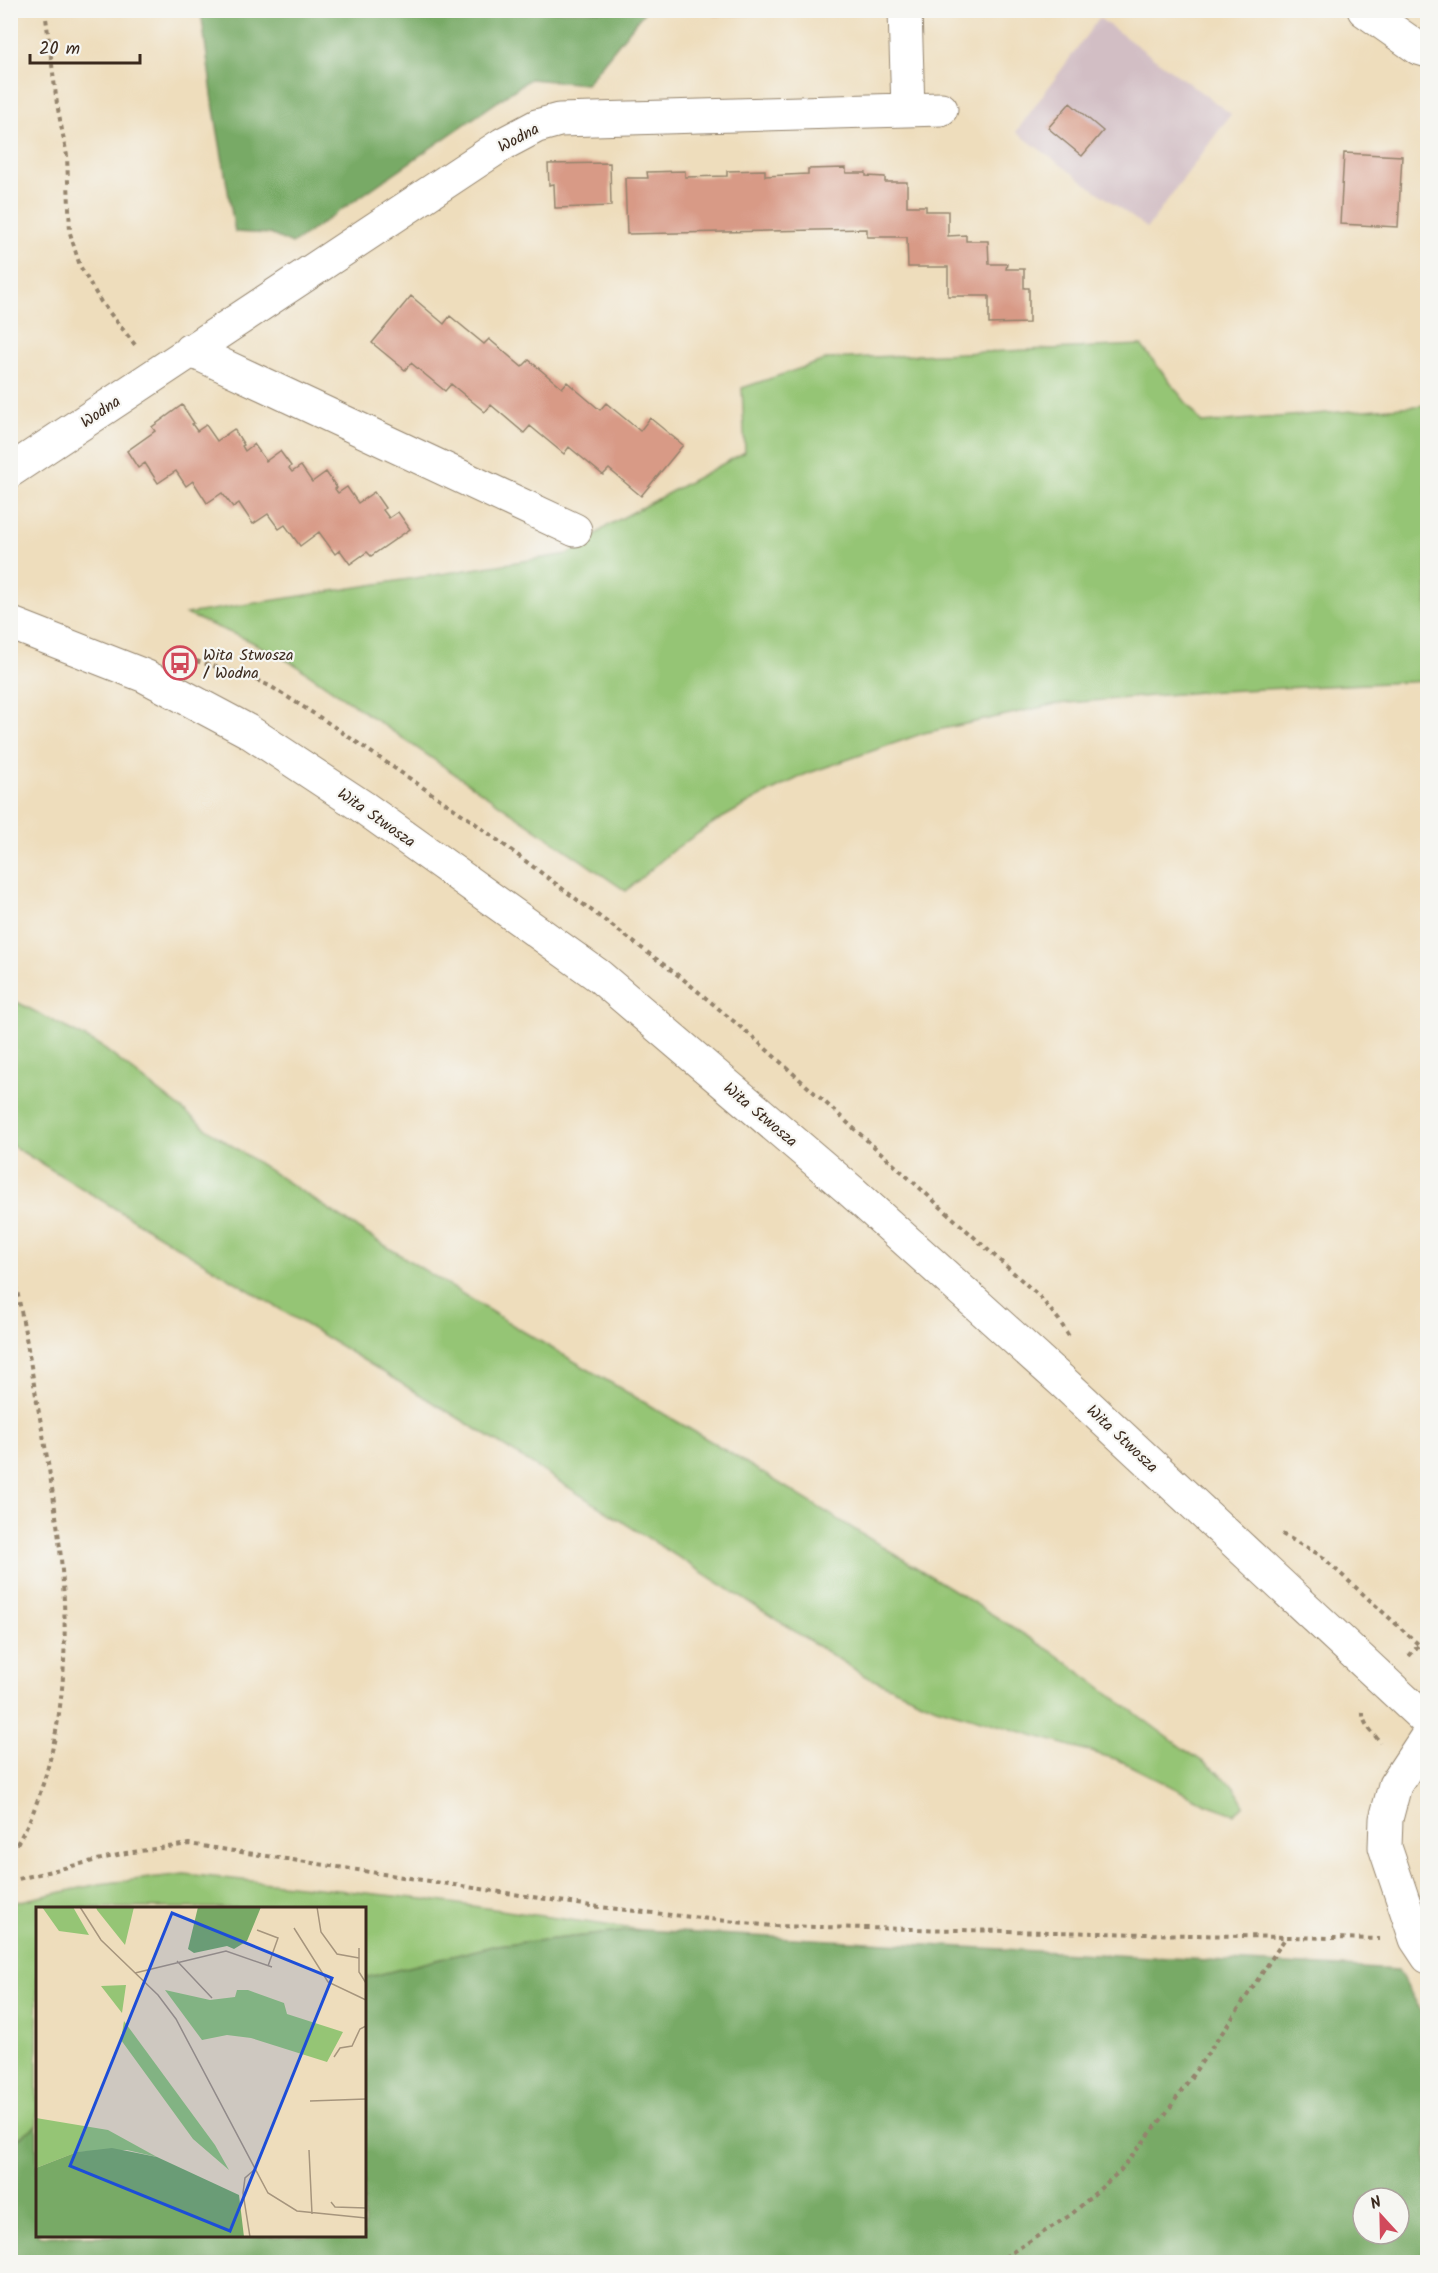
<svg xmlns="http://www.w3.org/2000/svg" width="1438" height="2273" font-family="Kalam,sans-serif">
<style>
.industrial{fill:#d2bec4}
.green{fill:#95c575;stroke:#68784a;stroke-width:1.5}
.forest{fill:#78aa66;stroke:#5a6a42;stroke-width:1.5;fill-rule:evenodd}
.building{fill:#d89a86}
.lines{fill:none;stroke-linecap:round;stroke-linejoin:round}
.minor-casing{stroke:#94846d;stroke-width:35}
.path{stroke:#94846d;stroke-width:4;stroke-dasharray:4.5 4.5;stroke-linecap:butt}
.minor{stroke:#fff;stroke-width:33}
.labels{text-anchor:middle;stroke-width:4.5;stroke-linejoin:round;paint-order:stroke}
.street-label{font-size:16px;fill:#3b2a1e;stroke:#f6f6f2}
.poi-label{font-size:16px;fill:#3b2a1e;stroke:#f6f6f2;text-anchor:start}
.inset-road{fill:none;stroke:#a6957d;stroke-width:1.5}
.view{fill:#1d4ed8;fill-opacity:0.15;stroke:#1d4ed8;stroke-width:3}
.inset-edge{fill:none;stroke:#3b2a1e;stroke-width:3}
</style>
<rect width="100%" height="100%" fill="#f6f6f2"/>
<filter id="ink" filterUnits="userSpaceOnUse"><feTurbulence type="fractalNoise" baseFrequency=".0167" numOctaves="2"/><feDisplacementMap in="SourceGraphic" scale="12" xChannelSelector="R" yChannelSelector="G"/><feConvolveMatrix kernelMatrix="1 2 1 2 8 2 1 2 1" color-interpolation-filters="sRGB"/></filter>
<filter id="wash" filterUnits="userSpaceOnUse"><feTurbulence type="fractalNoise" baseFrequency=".008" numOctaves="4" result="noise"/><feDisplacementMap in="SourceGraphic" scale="24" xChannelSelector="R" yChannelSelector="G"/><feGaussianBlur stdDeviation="1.35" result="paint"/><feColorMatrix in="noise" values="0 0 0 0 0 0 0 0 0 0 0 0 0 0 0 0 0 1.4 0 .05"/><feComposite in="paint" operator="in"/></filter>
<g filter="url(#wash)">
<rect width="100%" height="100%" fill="#eeddbc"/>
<!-- industrial -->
<path class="industrial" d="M1099,18L1231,114L1147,228L1016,132Z"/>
<!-- green -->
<path class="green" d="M1141,345L1202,423L1427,405V681L1201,692L1056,704L924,733L806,774L758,798L715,822L672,851L626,891L294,664L248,640L186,614L568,554L609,525L745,452L742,388L828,359Z
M11,999L99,1045L214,1134L368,1235L519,1329L717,1445L950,1588L1054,1653L1185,1750L1214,1769L1234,1787L1244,1805L1234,1814L1204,1803L1119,1760L936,1707L865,1676L486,1435L11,1145Z
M184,1874L423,1899L641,1930L497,1945L365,1978L364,1908H38L37,2125L11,2144V1903L99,1884Z"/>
<!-- forest -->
<path class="forest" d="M201,11V10L645,11L586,84L530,79L292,244L270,234L235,232L214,109Z
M641,1930L1398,1970L1427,2022V2262H11V2144L37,2125L38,2236H364L365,1978L497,1945ZM1363,2198H1399V2234H1363Z"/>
<g id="blocks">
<!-- building -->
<path class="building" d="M713,10H867V12L713,16Z
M1070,103L1103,131L1082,156L1048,128Z
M1344,153L1402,156L1398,227L1340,224Z
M610,163L611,206L555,208L554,184L549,185L548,164Z
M846,168V173H866V176L885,177V182H907V206H926V211H948V236L966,235V241H988L989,264H1007L1006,269H1024V288H1029V323L989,324V296H948V267H908L907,237H867V229L627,234L625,178H648L647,172L685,171V177L727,176V171L765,170V176L808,174V169Z
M411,296L444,324L450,316L484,344L489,339L522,367L529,360L562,388L567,382L600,410L606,403L640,431L650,418L683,445L641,496L609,469L603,475L569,447L564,454L530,426L524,433L491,405L485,412L451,384L445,391L411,363L405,370L372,343Z
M182,405L194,423L192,424L197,431L206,425L217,441L234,429L244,445L242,446L245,451L254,444L266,461L280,451L291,466L289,468L292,472L301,466L312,482L326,472L337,488L335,489L338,493L347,487L358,503L374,492L385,508L383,510L389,518L398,512L410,529L371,556L367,552L350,564L340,550L335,554L319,532L300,546L285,525L279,529L268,514L253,524L239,503L233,507L222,493L207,503L193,481L186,486L176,471L158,483L145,463L138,468L127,451L155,431L152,427Z"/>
</g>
</g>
<g filter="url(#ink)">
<use href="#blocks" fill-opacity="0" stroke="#94846d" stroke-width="1.5"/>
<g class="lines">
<!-- minor casing -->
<g class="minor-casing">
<path id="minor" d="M905,10L908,110
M1364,10L1418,48L1428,51
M190,350L575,530
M10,471L503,144L537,126L559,120L941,109
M10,623L145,676L248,731L363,807L599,976L850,1190L1063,1382L1428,1722
M1428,1735L1395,1785L1386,1819L1385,1847L1416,1939L1428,1957"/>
</g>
<!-- path -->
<path class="path" d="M45,10L57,104L67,156L70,233L80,266L101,302L136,346
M196,661L247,676L270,686L324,720L472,821L683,979L755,1039L1038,1295L1059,1320L1070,1338
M10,1258C21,1306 29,1354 37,1402C62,1536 85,1675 35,1807C29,1824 19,1840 10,1856
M1282,1534L1320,1555L1428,1653
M1409,1656L1419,1645
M1363,1712C1362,1725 1374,1732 1380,1743
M10,1881L126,1853L189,1844L591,1906L772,1926L1380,1939
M997,2262L1072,2214L1120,2171L1164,2116L1229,2023L1286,1937"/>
<!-- minor -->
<use href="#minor" class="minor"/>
</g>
</g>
<!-- icons -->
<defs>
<g id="bus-ring" transform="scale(1.725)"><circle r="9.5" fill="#f6f6f2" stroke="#d1495b" stroke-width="1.5"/><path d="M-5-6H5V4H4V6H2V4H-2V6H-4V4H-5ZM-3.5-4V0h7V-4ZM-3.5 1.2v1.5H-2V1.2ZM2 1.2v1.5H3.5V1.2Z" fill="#d1495b"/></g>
</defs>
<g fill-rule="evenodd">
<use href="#bus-ring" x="180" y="663"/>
</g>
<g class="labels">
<!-- street labels -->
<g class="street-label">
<text transform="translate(518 137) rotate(-28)" y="6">Wodna</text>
<text transform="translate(100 411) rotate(-34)" y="6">Wodna</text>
<text transform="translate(377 817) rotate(35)" y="6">Wita Stwosza</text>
<text transform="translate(761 1114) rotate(40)" y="6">Wita Stwosza</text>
<text transform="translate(1123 1438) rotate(43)" y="6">Wita Stwosza</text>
</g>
<!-- poi labels -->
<g class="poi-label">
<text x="203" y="660">Wita Stwosza<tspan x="203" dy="18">/ Wodna</tspan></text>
</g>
</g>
<!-- overview -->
<g transform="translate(36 1907)">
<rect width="330" height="330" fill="#eeddbc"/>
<path d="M6,0H37L53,28L23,24ZM60,0H98L89,38L61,3ZM90,78L86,106L65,79ZM129,83L174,93L199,90L201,83H212L248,96L251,107L307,125L291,155L215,131L191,128L166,133ZM88,114L179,238L193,263L157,232L85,133ZM0,211L72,223L121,250L91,243L41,245L0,261Z" fill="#95c575"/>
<path d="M162,0H225L211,34L198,42L191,39L158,46L152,42ZM76,241L121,250L203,288L208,330H0V261L41,245Z" fill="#78aa66"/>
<path class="inset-road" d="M44,0L65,33L122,88L140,112L232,286L261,304L330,311M281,0L285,25L301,47L323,51M258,21L292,75L330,93M221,23L242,31L232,59M323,41V65L330,76M141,54L176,91M99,66L190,44L236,60M298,150L304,141L316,139L324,122L330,119M274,194L330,192M273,243L276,307M295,295L299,300L330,301M214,330L207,286L209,271L218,263"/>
<path class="view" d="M136,6L296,71L194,324L34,259Z"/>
<rect width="330" height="330" class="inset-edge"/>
</g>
<!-- margin -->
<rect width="1438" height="2273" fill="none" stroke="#f6f6f2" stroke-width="36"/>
<!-- north arrow -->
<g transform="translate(1381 2216) rotate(338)"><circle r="28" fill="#f6f6f2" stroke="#aba49d" stroke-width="1.5"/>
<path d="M0-4.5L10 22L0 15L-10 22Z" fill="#d1495b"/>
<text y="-9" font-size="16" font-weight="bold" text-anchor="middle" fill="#3b2a1e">N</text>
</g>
<!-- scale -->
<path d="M30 54v9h110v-9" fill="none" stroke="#3b2a1e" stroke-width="3"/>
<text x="39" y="54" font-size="18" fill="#3b2a1e" stroke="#f6f6f2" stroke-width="4.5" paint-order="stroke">20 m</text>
</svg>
